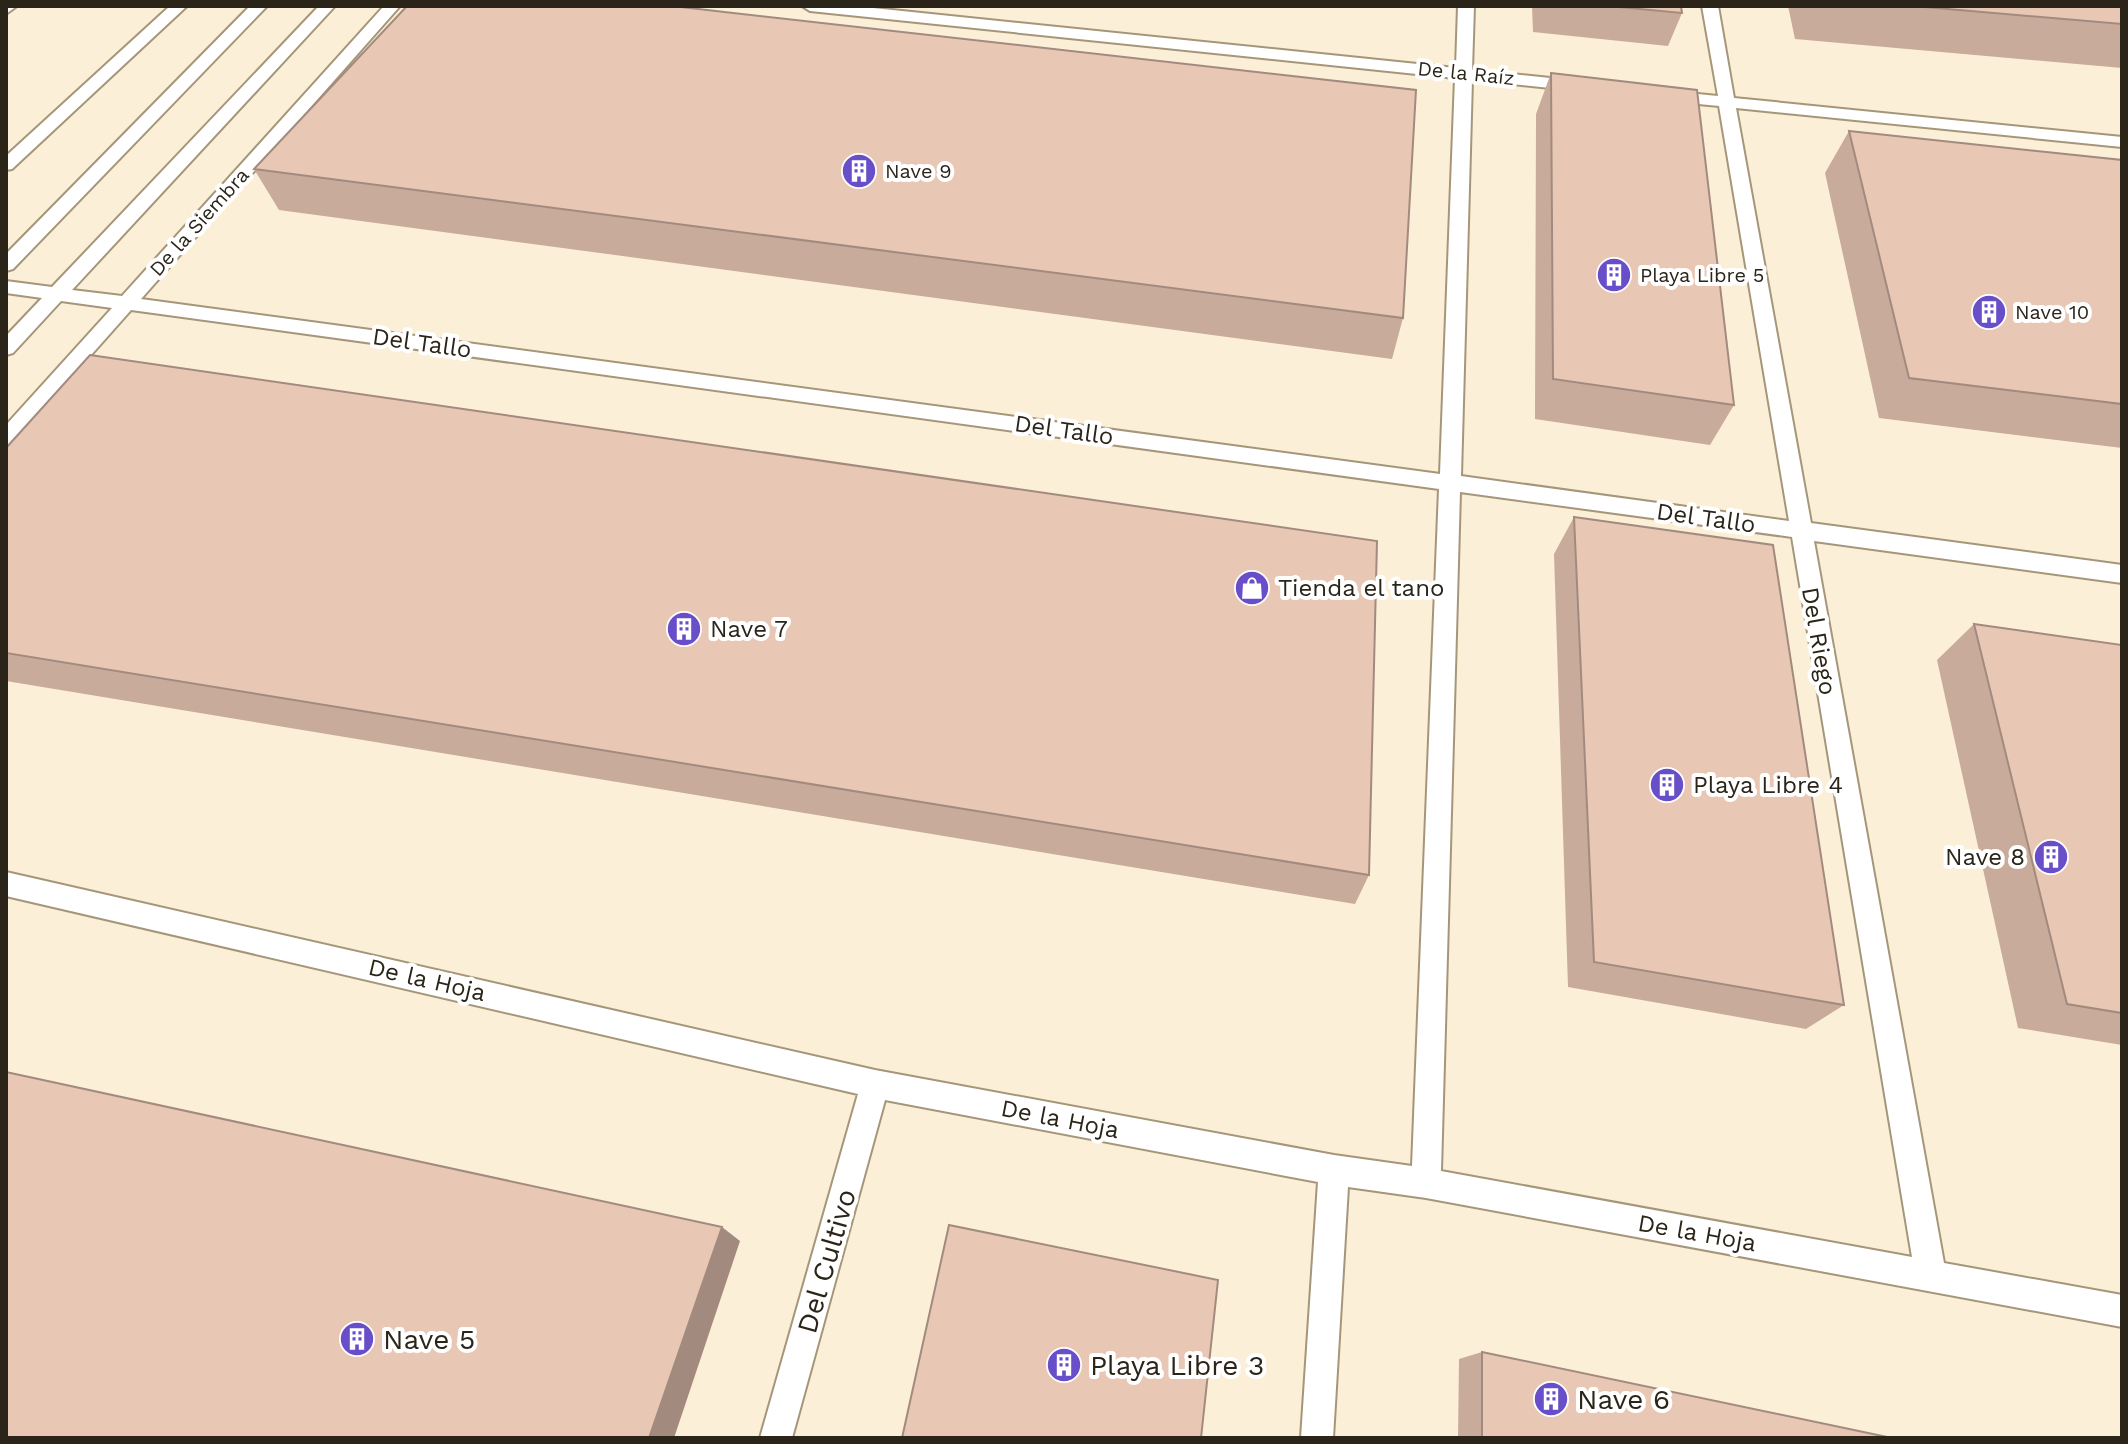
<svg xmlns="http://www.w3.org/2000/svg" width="2128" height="1444" font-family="'Work Sans',sans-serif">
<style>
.built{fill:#fcefd8}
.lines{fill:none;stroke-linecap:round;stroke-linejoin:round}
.lane-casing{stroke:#a69679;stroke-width:4}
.lane{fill:#fff;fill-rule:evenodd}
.wall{fill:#c8ab9b}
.shaded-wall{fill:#a28b7e}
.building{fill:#e8c7b4;stroke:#a28b7e;stroke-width:2}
.labels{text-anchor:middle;stroke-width:8;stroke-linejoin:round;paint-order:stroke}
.far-street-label{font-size:20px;fill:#2b2519;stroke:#fff}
.far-poi-label{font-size:20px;fill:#2b2519;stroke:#fff;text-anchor:start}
.street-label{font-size:24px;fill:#2b2519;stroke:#fff}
.poi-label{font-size:24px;fill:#2b2519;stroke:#fff;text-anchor:start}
.near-street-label{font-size:28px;fill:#2b2519;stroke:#fff}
.near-poi-label{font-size:28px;fill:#2b2519;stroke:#fff;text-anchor:start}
</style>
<rect width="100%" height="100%" fill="#fef7ea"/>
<!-- built -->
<path class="built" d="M6,6H2122V1438H6Z"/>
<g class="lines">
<!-- lane casing -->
<g class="lane-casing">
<path id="lane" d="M6,6H17L6,14Z
M170,6H187L12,169L6,170V156Z
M250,6H267L13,269L6,271V254Z
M319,6H335L72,290L122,296L384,6H400L141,299L1440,474L1455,78L810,11L802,6H854L1456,68L1458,6H1474L1472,70L1579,81L1587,86L1579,91L1472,80L1461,476L1789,521L1719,106L1667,101L1659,96L1667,91L1718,96L1702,6H1718L1734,98L2122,137V147L1736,108L1811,523L2122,565V583L1814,541L1944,1263L2122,1295V1327L1426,1198L1348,1187L1333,1438H1301L1318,1182L885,1100L792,1438H760L858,1094L6,896V872L875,1070L1334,1155L1412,1166L1439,489L131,310L13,443L6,445V425L112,308L61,301L13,353L6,355V336L42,298L6,293V281L52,287ZM1460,492L1792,537L1912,1257L1441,1171Z"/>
</g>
<!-- lane -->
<use href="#lane" class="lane"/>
</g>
<!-- wall -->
<path class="wall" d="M1532,6H1681L1682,13L1668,46L1533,32Z
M1788,6H2122V68L1795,39Z
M1551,73L1734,405L1710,445L1535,419L1536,114Z
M1849,131L2122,160V448L1879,418L1825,173Z
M254,169L1403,318L1392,359L279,210Z
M6,448L1369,875L1355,904L6,681Z
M1574,517L1844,1005L1806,1029L1568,987L1554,554Z
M1974,624L2122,645V1045L2018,1028L1937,660Z
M1482,1352L1892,1438H1458L1459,1359Z"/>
<!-- shaded-wall -->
<path class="shaded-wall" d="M722,1227L740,1241L674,1438H649Z"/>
<!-- building -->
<path class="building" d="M407,6H672L1416,90L1403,318L254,169Z
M1608,6H1681L1682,13Z
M1913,6H2122V24Z
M1551,73L1697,90L1734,405L1553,379Z
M1849,131L2122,160V404L1909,378Z
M90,355L1377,541L1369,875L6,653V448Z
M1574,517L1773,545L1844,1005L1594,962Z
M1974,624L2122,645V1013L2067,1004Z
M6,1072L722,1227L649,1438H6Z
M949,1225L1218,1280L1201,1438H902Z
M1482,1352L1892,1438H1482Z"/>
<!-- icons -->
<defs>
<g id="building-disc" transform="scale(1.8)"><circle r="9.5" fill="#684ec8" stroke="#fff"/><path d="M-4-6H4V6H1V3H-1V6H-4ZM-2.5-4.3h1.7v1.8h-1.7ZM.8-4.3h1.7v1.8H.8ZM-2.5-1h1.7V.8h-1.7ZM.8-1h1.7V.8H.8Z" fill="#fff"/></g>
<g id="shop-disc" transform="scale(1.8)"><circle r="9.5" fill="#684ec8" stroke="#fff"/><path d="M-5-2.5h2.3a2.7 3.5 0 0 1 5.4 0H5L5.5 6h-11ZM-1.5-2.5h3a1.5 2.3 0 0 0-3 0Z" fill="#fff"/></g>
</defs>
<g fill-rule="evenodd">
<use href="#building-disc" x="859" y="171"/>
<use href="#building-disc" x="1614" y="275"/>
<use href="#building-disc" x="1989" y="312"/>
<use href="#shop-disc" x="1252" y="588"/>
<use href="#building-disc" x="684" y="629"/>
<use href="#building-disc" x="1667" y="785"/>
<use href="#building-disc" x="2051" y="857"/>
<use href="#building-disc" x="357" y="1339"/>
<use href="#building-disc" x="1064" y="1365"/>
<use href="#building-disc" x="1551" y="1399"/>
</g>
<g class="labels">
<!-- far-street labels -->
<g class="far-street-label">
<text transform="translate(1466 73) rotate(6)" y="7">De la Raíz</text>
<text transform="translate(199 222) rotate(-48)" y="7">De la Siembra</text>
</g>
<!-- far-poi labels -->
<g class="far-poi-label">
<text x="885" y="178">Nave 9</text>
<text x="1640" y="282">Playa Libre 5</text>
<text x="2015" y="319">Nave 10</text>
</g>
<!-- street labels -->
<g class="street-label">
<text transform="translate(422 343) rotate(8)" y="8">Del Tallo</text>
<text transform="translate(1064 430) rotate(8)" y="8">Del Tallo</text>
<text transform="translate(1706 518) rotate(8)" y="8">Del Tallo</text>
<text transform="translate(1819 641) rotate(80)" y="8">Del Riego</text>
<text transform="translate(427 980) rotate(13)" y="8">De la Hoja</text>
<text transform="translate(1060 1119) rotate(11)" y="8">De la Hoja</text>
<text transform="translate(1697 1233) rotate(10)" y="8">De la Hoja</text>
</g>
<!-- poi labels -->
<g class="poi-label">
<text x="1278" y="596">Tienda el tano</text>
<text x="710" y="637">Nave 7</text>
<text x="1693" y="793">Playa Libre 4</text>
<text x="2025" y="865" text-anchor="end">Nave 8</text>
</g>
<!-- near-street labels -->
<g class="near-street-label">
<text transform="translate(826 1261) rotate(-74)" y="10">Del Cultivo</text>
</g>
<!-- near-poi labels -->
<g class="near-poi-label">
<text x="383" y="1349">Nave 5</text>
<text x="1090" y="1375">Playa Libre 3</text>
<text x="1577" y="1409">Nave 6</text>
</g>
</g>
<!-- border -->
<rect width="2128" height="1444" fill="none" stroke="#2b2519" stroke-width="16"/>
</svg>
